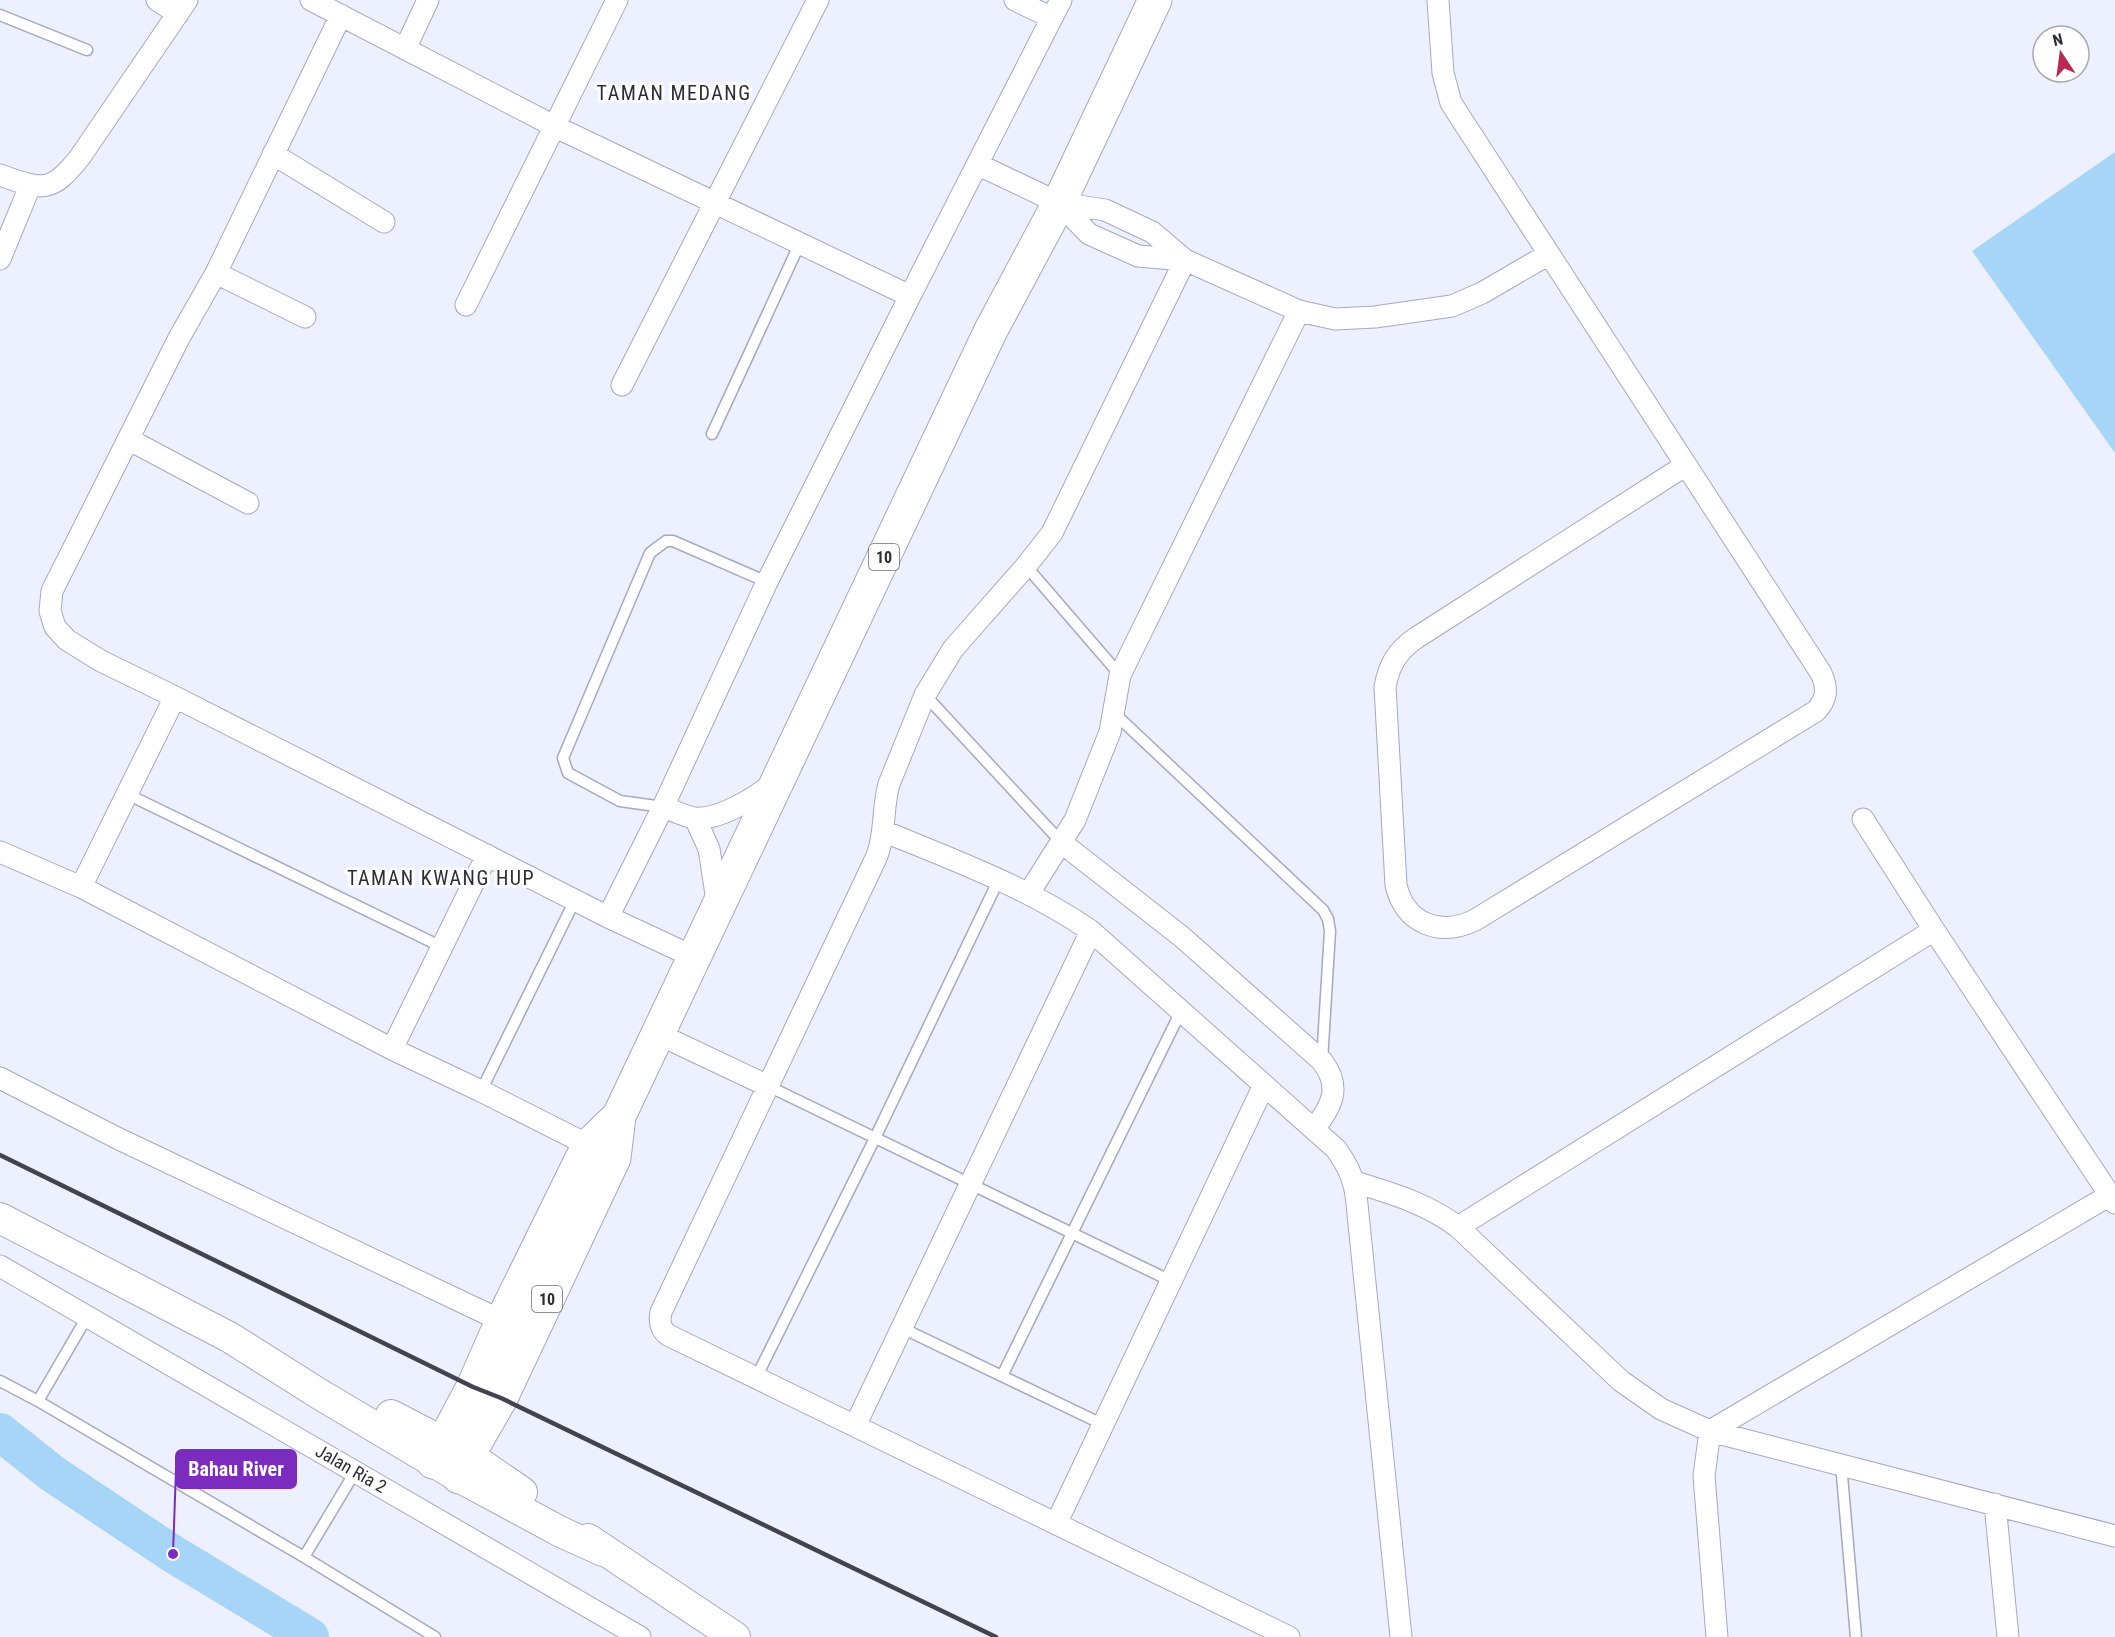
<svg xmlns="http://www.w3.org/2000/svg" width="2115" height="1637" font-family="'Roboto Condensed',sans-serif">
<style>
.water{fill:#a7d5f7}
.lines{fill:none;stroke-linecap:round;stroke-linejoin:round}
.river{stroke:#a7d5f7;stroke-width:38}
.lane-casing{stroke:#a5a9c1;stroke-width:13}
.street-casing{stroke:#a5a9c1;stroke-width:23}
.secondary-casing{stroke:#a5a9c1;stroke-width:32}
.primary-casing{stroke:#a5a9c1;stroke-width:35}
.lane{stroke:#fff;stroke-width:10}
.street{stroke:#fff;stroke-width:21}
.secondary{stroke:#fff;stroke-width:30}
.primary{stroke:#fff;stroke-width:33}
.rail{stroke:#42434e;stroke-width:4.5}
.labels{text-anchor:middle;stroke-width:6;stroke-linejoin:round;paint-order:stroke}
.shield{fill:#fefefe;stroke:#6b6c73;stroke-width:1.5}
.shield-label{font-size:16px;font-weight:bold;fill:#2c2d37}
.street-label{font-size:18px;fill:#2c2d37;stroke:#fefefe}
.neighbourhood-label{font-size:20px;letter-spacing:1.5px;fill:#2c2d37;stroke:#fefefe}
.leader{fill:none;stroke:#7b2cbf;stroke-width:2}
.callout-dot{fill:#7b2cbf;stroke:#fefefe;stroke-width:2}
.callout{fill:#7b2cbf;stroke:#7b2cbf;stroke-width:2}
.callout-label{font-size:20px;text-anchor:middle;font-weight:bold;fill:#fff}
</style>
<rect width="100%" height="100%" fill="#edf0ff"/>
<!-- water -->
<path class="water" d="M2115,152V453L1972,251Z"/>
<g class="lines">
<!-- river -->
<path class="river" d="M0,1432L53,1474L173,1554L310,1637"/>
<!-- lane casing -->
<g class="lane-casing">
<path id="lane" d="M0,15L87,50
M712,434L800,243
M1026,566L1120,675
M925,695L1062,843
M1114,713L1323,910L1328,919L1330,931L1322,1061
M127,794L442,947
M663,807L620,801L568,773L563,758L650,553L666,541H673L767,582
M768,1086L1171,1281
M481,1091L575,900
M902,1328L1102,1424
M1002,1376L1181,1011
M756,1378L875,1138L999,879
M0,1381L38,1401L304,1557L435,1637
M38,1401L87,1317
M1841,1464L1856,1637
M304,1557L355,1472"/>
</g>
<!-- street casing -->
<g class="street-casing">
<path id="street" d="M157,0L178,14
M311,0L556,127L910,296L1061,0
M1015,0L1052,18
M1438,0L1443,73L1451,103L1821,673C1828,689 1827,699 1816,711L1475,920C1440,937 1405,924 1396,885L1385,687C1389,665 1397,651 1416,638L1686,465
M405,49L428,0
M273,154L384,222
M979,165L1059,203L1105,210L1152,232L1185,260L1299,311L1335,319L1375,317L1452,306L1482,293L1549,254
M0,175C42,190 51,194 80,157L187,0
M1059,203L1089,234L1138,256L1185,260
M0,259L30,186
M1185,260L1052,533L1026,566L953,649L925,695L889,784C882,808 886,835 876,858L661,1312C659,1322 660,1329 668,1335L1289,1637
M216,273L341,15
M466,305L617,0
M305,317L216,273L179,338L52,591L50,611L55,627L67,640L101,661L175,697L608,917L694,957
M622,385L818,0
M128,439L248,503
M663,807C672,810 684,816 694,818C718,821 757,797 774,782
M695,818L709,849L718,907
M1863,819L1934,930L2115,1203
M883,831C954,860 1027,887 1091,931L1336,1149C1349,1167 1355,1181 1357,1204L1401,1637
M1062,843L1182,937L1322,1061C1342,1087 1332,1106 1314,1129
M0,852L81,887L392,1049L481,1091L598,1150
M81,887L175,697
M1029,893L1075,820L1110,732L1120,675L1299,311
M608,917L663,807L767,582L910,296
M658,1034L768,1086
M392,1049L487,855
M0,1078L117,1138L502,1321
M1355,1182C1393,1194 1426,1203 1458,1227L1621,1381L1661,1409L1710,1431L2115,1536
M1458,1227L1934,930
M0,1266L640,1637
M855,1426L1091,931
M1995,1504L2008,1637
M1056,1524L1264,1085
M1717,1637L1704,1476L1710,1431L2110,1195"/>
</g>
<!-- secondary casing -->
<g class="secondary-casing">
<path id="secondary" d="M0,1218L229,1337L321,1395L459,1477L561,1532L603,1551
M391,1415L468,1455L522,1492
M588,1539L735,1637"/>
</g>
<!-- primary casing -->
<g class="primary-casing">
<path id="primary" d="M433,1462L473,1387L502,1321L588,1146L619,1116
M459,1477L468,1455L501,1398L614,1158L619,1116L991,330L1059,203L1155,0"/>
</g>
<!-- lane -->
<use href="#lane" class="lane"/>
<!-- street -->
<use href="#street" class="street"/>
<!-- secondary -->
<use href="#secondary" class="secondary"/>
<!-- primary -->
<use href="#primary" class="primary"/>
<!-- rail -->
<path class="rail" d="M0,1155L473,1387L501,1398L996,1637"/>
</g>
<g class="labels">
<!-- shield labels -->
<g class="shield">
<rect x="869" y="544" width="30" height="26" rx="4.5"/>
<rect x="532" y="1286" width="30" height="26" rx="4.5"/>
</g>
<g class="shield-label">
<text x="884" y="563">10</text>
<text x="547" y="1305">10</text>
</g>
<!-- street labels -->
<g class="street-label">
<text transform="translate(351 1469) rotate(30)" y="6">Jalan Ria 2</text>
</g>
<!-- neighbourhood labels -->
<g class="neighbourhood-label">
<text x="674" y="100">TAMAN MEDANG</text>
<text x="441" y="885">TAMAN KWANG HUP</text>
</g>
</g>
<!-- callouts -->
<path class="leader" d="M173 1554L176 1469"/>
<circle class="callout-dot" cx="173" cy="1554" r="6"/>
<rect class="callout" x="176" y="1450" width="120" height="38" rx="6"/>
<g class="callout-label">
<text x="236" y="1476">Bahau River</text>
</g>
<!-- north arrow -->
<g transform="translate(2061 54) rotate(347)"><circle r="28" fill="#fefefe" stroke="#aaaaae" stroke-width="1.5"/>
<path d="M0-4.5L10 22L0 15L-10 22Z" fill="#b92952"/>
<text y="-9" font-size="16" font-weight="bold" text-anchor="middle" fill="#2c2d37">N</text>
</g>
</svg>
